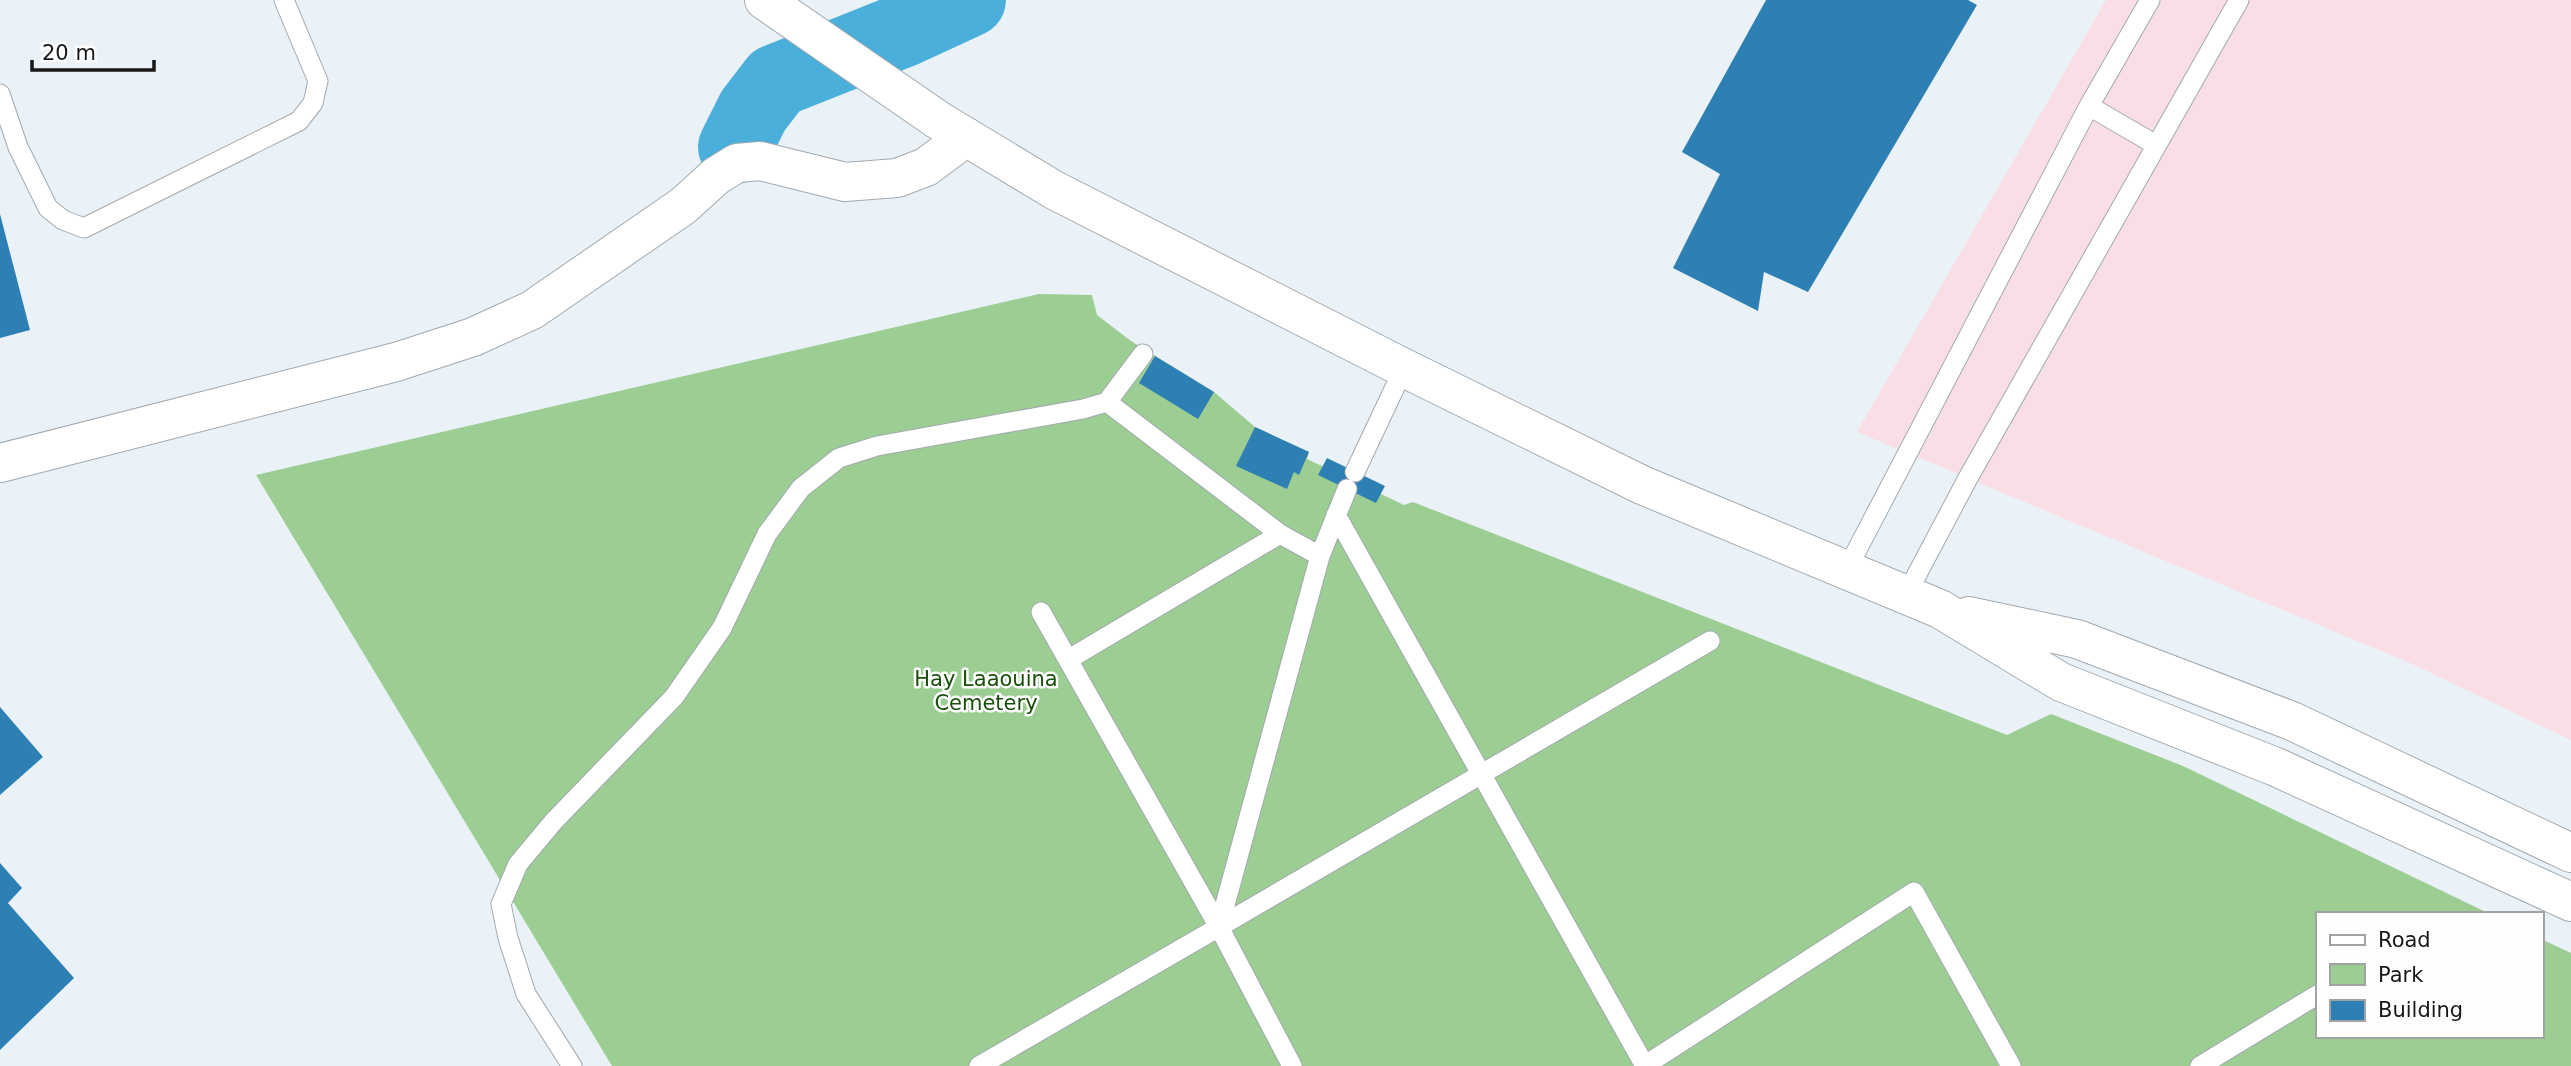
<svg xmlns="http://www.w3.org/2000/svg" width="2571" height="1066" font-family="'DejaVu Sans',sans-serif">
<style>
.commercial{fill:#f9dfe5}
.green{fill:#9ccd92}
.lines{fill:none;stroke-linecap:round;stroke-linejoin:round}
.river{stroke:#4ab0db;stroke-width:74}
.building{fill:#2e80b4}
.service-casing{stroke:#a2a9af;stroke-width:21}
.minor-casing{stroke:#a2a9af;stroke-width:40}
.secondary-casing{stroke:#a2a9af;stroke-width:40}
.service{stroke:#fff;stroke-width:19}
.minor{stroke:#fff;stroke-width:38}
.secondary{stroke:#fff;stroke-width:38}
.labels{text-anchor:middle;stroke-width:5;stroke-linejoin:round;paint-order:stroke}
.park-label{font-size:21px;fill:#19500b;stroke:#fefefe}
</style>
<rect width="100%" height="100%" fill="#eaf2f8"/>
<!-- commercial -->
<path class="commercial" d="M2106,0H2571V740L2412,664L1857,432Z"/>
<!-- green -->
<path class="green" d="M1039,294L1092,295L1097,315L1131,341L1214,392L1255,427L1309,452L1307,459L1404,505L1413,502L2007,735L2051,714L2183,766L2490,914H2317V1036H2541V939L2571,953V1066H612L256,475Z"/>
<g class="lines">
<!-- river -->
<path class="river" d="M735,147L753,111L776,81L904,30L969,0"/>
</g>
<!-- building -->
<path class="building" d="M1766,0H1968L1977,5L1808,292L1764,272L1758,311L1673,268L1720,174L1682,152Z
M0,214L30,330L0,338Z
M1155,356L1214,392L1198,419L1139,383Z
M1255,427L1309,452L1299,475L1294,472L1287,489L1236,466Z
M1327,458L1385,486L1376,503L1318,475Z
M0,707L43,757L0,795Z
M0,863L22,888L8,903L74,978L0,1050Z"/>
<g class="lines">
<!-- service casing -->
<g class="service-casing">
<path id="service" d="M0,94L18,147L48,208L63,220L84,228L299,121L313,103L318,81L284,0
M2089,106L2156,145
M1107,402L1280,534L1320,556
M1355,472L1404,368
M1336,515L1645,1066
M1847,569L2089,106L2150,0
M1906,595L1968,478L2239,0
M1041,612L1219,927L1292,1066
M1069,659L1280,534
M1219,927L1710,641
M572,1066L526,994L508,938L501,904L518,864L554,821L674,697L722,628L767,534L801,488L839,458L877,446L1083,409L1107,402L1143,354
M979,1066L1219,927L1320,556L1347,489
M1644,1066L1914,892L2011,1066
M2200,1066L2317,995"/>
</g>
<!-- minor casing -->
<g class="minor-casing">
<path id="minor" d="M0,463L396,362L473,337L532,310L683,206L716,176L737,163L760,161L845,182L897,178L926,167L966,137"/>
</g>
<!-- secondary casing -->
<g class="secondary-casing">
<path id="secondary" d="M764,0L938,120L1054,190L1404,368L1642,485L1940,609L2061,682L2276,767L2571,902
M1969,616L2077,639L2292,721L2571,853"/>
</g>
<!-- service -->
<use href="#service" class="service"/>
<!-- minor -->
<use href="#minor" class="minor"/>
<!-- secondary -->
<use href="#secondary" class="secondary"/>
</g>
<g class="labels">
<!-- park labels -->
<g class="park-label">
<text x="986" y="686">Hay Laaouina<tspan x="986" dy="24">Cemetery</tspan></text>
</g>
</g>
<!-- legend -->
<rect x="2316" y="912" width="228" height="126" fill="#fefefe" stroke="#a1a2a3" stroke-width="2"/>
<rect x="2330" y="935" width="35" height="10" fill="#ffffff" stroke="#a1a2a3" stroke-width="2"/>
<text x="2378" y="947" font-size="21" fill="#16181a">Road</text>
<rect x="2330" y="964" width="35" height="21" fill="#9ccd92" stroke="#a1a2a3" stroke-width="2"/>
<text x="2378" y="982" font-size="21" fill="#16181a">Park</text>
<rect x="2330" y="1000" width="35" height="21" fill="#2e80b4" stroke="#a1a2a3" stroke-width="2"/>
<text x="2378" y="1017" font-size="21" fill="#16181a">Building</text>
<!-- scale -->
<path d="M32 60v10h122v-10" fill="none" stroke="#16181a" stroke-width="3.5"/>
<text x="42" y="60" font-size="21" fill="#16181a" stroke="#fefefe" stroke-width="5" paint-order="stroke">20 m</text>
</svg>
